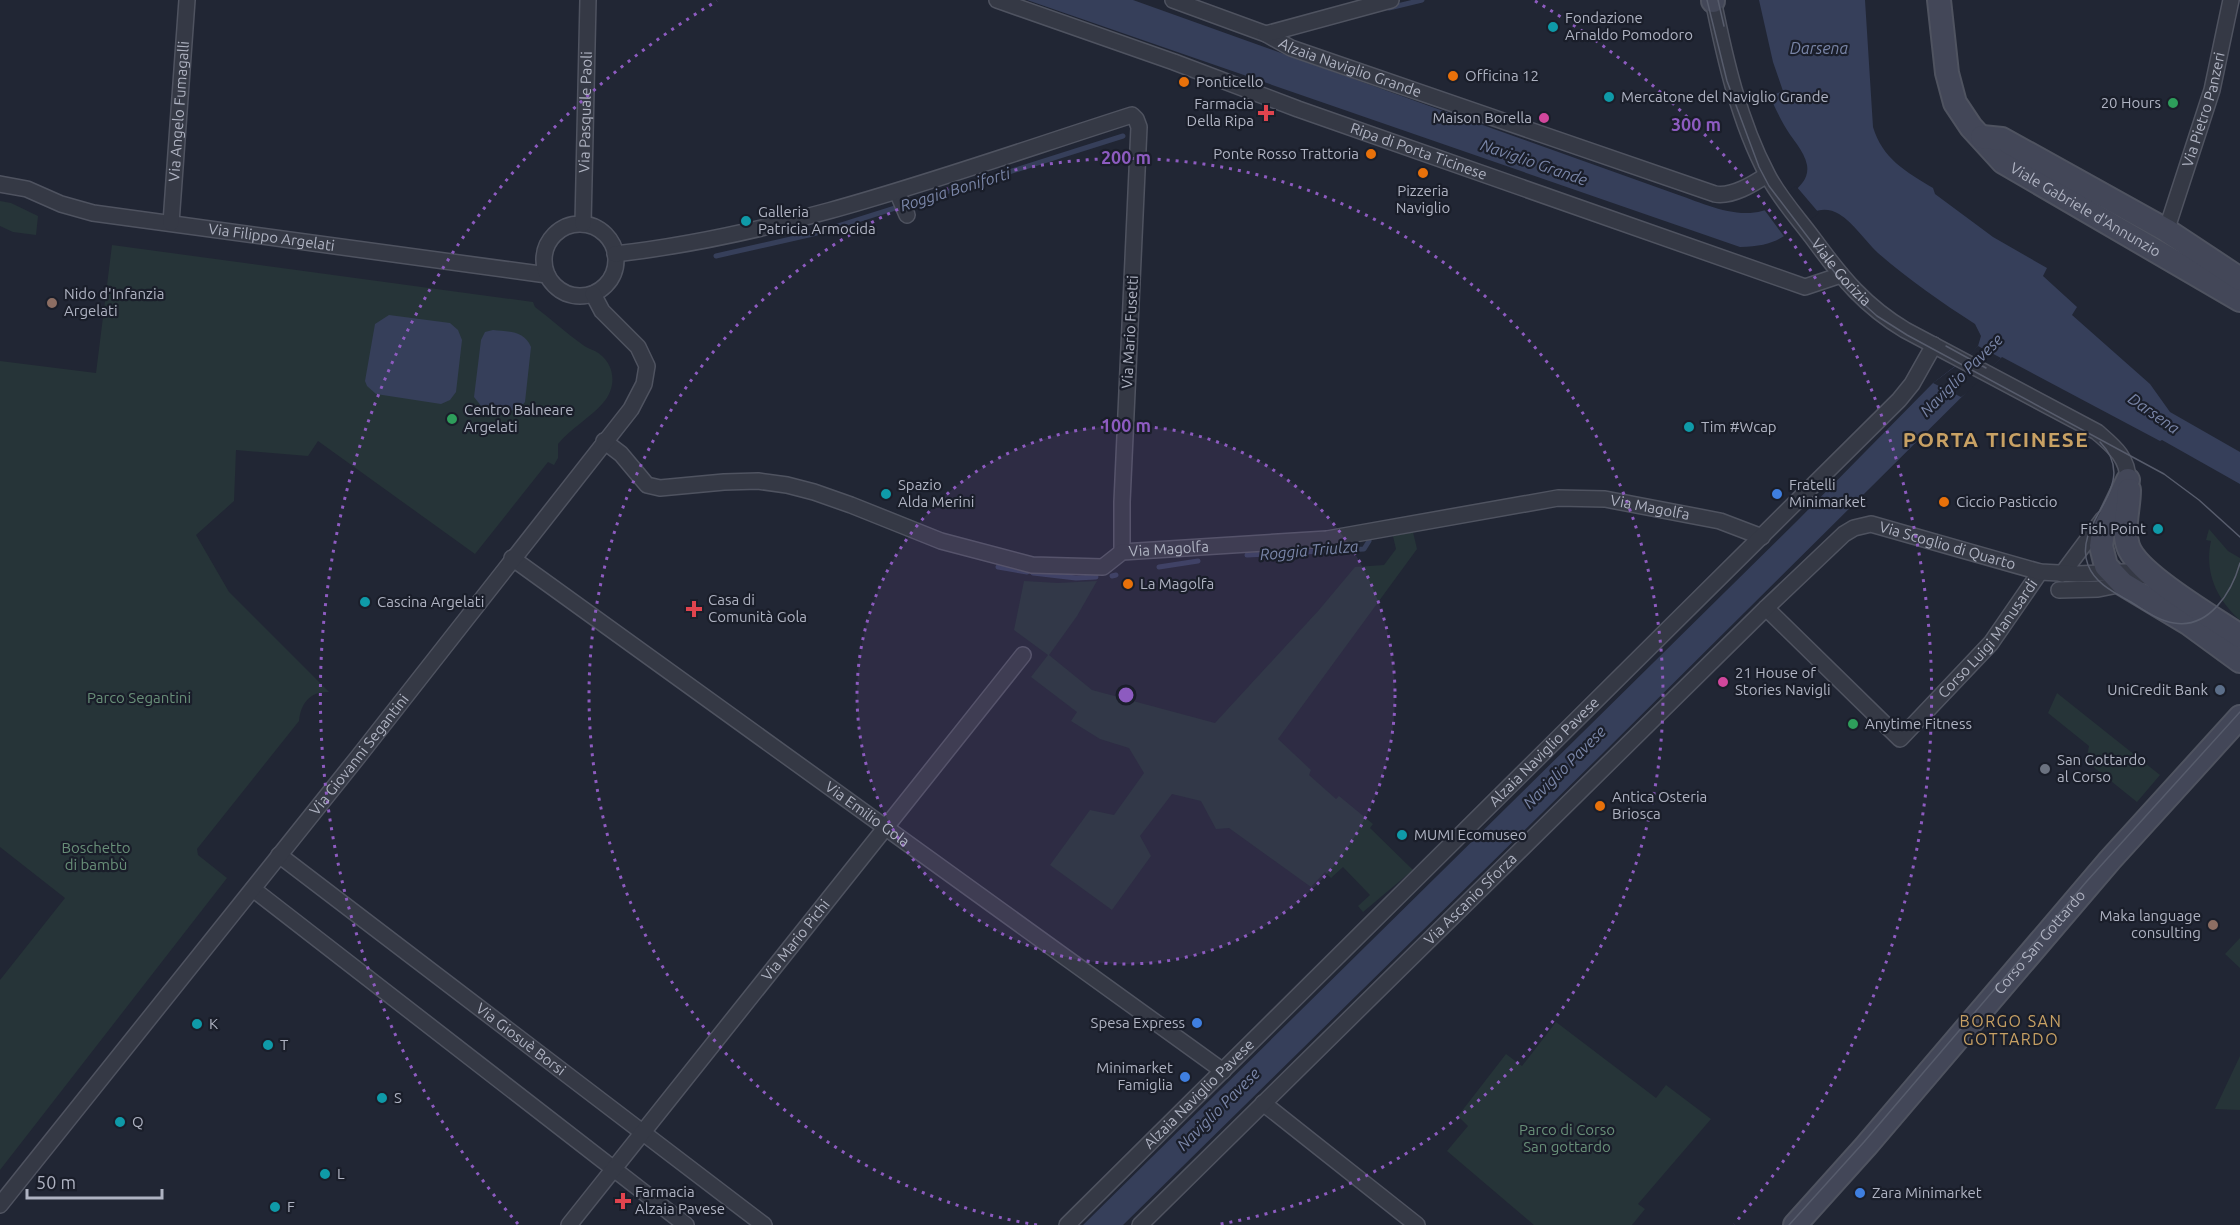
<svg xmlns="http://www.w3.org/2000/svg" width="2240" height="1225" font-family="Ubuntu,sans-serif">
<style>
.green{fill:#263438}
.water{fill:#363f5a}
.pier{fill:#212634}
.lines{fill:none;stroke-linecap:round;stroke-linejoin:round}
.stream{stroke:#363f5a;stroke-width:5}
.street-casing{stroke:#4f5360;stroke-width:18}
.secondary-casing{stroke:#4f5360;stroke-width:26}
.street{stroke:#353945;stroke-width:15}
.secondary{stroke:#434758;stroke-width:22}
.tram{stroke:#575c6c;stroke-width:1.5}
.ring{fill:none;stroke:#8d5bc0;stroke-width:3;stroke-dasharray:3 6}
.culture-dot{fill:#0f9aa8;stroke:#1a1e2a;stroke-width:2}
.food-dot{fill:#e8710a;stroke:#1a1e2a;stroke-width:2}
.leisure-dot{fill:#2e9e5b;stroke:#1a1e2a;stroke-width:2}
.health-dot{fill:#e0444e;stroke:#1a1e2a;stroke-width:2}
.hotel-dot{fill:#d1479c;stroke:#1a1e2a;stroke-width:2}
.education-dot{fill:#8d6e63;stroke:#1a1e2a;stroke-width:2}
.shop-dot{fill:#3f7fe0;stroke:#1a1e2a;stroke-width:2}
.service-dot{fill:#5c6f8a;stroke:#1a1e2a;stroke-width:2}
.worship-dot{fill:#6b7280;stroke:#1a1e2a;stroke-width:2}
.labels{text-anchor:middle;stroke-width:4.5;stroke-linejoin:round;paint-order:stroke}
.poi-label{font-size:15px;fill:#afb3c2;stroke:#1a1e2a;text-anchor:start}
.street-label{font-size:15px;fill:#afb3c2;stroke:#1a1e2a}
.park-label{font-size:15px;fill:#699079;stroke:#1a1e2a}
.water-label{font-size:16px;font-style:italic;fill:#7a86a8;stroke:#1a1e2a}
.neighbourhood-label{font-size:16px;letter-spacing:1.5px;fill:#c8a164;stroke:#1a1e2a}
.district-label{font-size:21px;font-weight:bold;letter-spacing:1.5px;fill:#c8a164;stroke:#1a1e2a}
.centre{fill:#8d5bc0;stroke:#1a1e2a;stroke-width:3}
.ring-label{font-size:18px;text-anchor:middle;font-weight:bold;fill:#8d5bc0;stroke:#1a1e2a;stroke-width:4.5;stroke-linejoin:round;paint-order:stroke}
</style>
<rect width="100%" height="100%" fill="#212634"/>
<!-- green -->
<path class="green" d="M0,201L11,203L38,216L36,235L13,232L0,226Z
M112,245L533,302L535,307C551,319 566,333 583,345C587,348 591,349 595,351C615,362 618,386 603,403C590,418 571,428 558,444V458L554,465L548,462L475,554L318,441L308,456L236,450L234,501L196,535L229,592L329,692C311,691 301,702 299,721L197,849L198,855L227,878L0,1170V980L65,898L0,847V361L96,373Z
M2209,529L2228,551L2240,558V620C2217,600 2204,572 2211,541L2206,540Z
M1413,532L1417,549L1278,739L1311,770L1309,775L1336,799L1339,796L1373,824L1370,828L1413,870L1363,912L1358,906L1370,895L1343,867L1331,878L1325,872L1311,887L1229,828L1216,829L1201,801L1172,794L1140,836L1151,856L1112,910L1050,865L1090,810L1114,815L1144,773L1129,748L1100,739L1071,721L1077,712L1031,677L1048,655L1014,630L1024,581L1058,583L1097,581L1077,616L1049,655L1092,690L1215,723L1319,610L1355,567L1384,565L1396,549L1393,536Z
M2057,693L2160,775L2137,802L2086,761L2089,746L2048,713Z
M2240,938V968L2225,954Z
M1556,1022L1656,1098L1666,1085L1711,1119L1638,1204L1645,1209L1632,1225H1534L1447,1151L1468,1126L1458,1116L1506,1054L1522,1066Z
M2240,1056V1110L2215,1109Z"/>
<!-- water -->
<path class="water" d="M1027,0H1133L1673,193C1700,202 1734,219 1762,211C1773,209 1784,198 1793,192C1802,185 1809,177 1807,165C1804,150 1791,138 1784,125C1779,116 1774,106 1770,96L1783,91L1773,62L1759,0H1865L1873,127C1882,158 1906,172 1933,188L1935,194L1993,237L2047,268L2043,276L2077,307L2072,315L2150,384L2170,412L2240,452V484L2162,440L2160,441L2002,357L1601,755L1123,1225H1083L1797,521L1933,383L1972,353L1978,346L1981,336L1975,324C1941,302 1909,280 1878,253C1865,241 1854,223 1839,214C1831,209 1820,208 1813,213C1786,236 1777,246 1740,247Z
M389,315L450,323L458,330L462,340L456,392L450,400L441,404L376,394L367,386L365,381L375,324Z
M493,330C509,332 524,330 531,347L525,402C515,415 496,413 482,407L474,397L481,340L485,332Z"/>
<!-- pier -->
<path class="pier" d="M1796,186L1819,213L1786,239L1763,208Z
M1978,346L2001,358L1969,391L1961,397L1933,383L1968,357Z"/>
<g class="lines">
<!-- stream -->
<path class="stream" d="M1389,8L1422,0
M716,256L813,234L1123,136
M1247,555L1364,549L1369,541
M998,567L1027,572
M1159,567L1198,561
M1033,573L1076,578L1096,577
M1112,576L1116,575"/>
<!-- street casing -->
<g class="street-casing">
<g id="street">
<path id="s1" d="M997,0L1174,62L1298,109L1805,287L1841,275"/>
<path id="s2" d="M1173,0L1266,34L1291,48L1715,194C1732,197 1753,184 1767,175"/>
<path id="s3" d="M1713,0C1725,59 1739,121 1767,174C1779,198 1799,219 1815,241C1842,278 1865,306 1905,330L2097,432C2113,446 2128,457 2128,480"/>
<path d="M1266,34L1391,0"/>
<path id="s4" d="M0,184L27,189L61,204L93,213L547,275"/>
<path d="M898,194L907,215"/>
<path id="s5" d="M171,223L187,0"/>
<circle cx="580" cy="260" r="36"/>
<path id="s6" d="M583,224L588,0"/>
<path id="s7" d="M2177,236L2170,230L2169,222L2212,90L2231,0"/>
<path d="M615,254C792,234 963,169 1132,115L1136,119L1139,127L1122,502V552"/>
<path id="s8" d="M604,441L621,454L647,485L660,488L724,482L758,481L787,485L814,492L851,505L941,541L1032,565L1103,567L1122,552L1327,539L1558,498L1605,499L1720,521L1762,537"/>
<path id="s9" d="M512,558L1223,1071"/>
<path d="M2062,574L2103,519"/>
<path d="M2059,590L2098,589L2123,584"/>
<path id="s10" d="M1766,608L1900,739L1991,643L2040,572"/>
<path id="s11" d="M279,855L764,1225"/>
<path d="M253,889L686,1225"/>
<path d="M1263,1103L1417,1225"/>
<path id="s12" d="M0,1205L358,757L631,409L644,384L647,366L638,347L602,311L593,294"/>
<path id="s13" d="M569,1225L1023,655"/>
<path id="s14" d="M1067,1225L1899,400L1912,384L1934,345"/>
<path id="s15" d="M1140,1225L1766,608L1844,534L1854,528L1871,524L2040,572L2078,574L2124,572L2152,577"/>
</g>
</g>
<!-- secondary casing -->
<g class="secondary-casing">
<g id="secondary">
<path d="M1713,0V1"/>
<path id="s16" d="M1939,0L1947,73L1955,103L1971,127L2003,162L2240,300"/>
<path d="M1982,137L2002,139L2166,230L2240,279"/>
<path d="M2128,480L2103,532L2101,546L2106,566L2123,584L2188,623L2240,661"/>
<path d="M2129,490C2129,509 2122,528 2128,546C2137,574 2214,618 2240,636"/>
<path id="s17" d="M1795,1225L1866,1146L2110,860L2240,717"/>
</g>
</g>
<!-- street -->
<use href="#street" class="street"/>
<!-- secondary -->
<use href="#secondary" class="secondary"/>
<!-- tram -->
<path class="tram" d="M1707,0L1727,81L1759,167L1769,186L1848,290L1877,316L1907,335L2164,474L2199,500L2240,537
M1718,0L1724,26
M1946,346L1986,368
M2100,442C2143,486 2071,521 2088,565C2095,583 2113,592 2129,601C2143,609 2158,621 2174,623C2209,629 2232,592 2240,563
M1789,1225L1864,1142L2087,881L2240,712"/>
</g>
<!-- distance rings -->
<circle cx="1126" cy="695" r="269" fill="#8d5bc0" fill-opacity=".12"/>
<g class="ring">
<circle cx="1126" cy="695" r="269"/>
<path d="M1037 1225A537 537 0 1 1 1215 1225"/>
<path d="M518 1224A806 806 0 0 1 717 1M1535 1A806 806 0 0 1 1734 1224"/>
</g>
<!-- markers -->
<g class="culture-dot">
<circle cx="1553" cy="27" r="6"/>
<circle cx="1609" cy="97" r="6"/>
<circle cx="746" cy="221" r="6"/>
<circle cx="1689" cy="427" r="6"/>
<circle cx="886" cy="494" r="6"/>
<circle cx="2158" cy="529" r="6"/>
<circle cx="365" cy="602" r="6"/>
<circle cx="1402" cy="835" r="6"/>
<circle cx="197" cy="1024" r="6"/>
<circle cx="268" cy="1045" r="6"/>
<circle cx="382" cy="1098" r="6"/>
<circle cx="120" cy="1122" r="6"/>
<circle cx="325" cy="1174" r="6"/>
<circle cx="275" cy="1207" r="6"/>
</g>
<g class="food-dot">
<circle cx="1453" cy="76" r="6"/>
<circle cx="1184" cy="82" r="6"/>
<circle cx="1371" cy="154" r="6"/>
<circle cx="1423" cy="173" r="6"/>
<circle cx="1944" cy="502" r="6"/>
<circle cx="1128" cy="584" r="6"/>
<circle cx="1600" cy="806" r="6"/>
</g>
<g class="leisure-dot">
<circle cx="2173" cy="103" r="6"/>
<circle cx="452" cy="419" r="6"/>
<circle cx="1853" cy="724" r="6"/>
</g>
<g class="health-dot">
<path d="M1263 104h6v6h6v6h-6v6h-6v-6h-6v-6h6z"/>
<path d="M691 600h6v6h6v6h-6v6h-6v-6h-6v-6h6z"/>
<path d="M620 1192h6v6h6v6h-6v6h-6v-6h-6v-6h6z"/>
</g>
<g class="hotel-dot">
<circle cx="1544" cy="118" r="6"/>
<circle cx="1723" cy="682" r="6"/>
</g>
<g class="education-dot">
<circle cx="52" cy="303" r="6"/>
<circle cx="2213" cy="925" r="6"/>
</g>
<g class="shop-dot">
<circle cx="1777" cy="494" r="6"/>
<circle cx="1197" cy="1023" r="6"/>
<circle cx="1185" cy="1077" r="6"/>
<circle cx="1860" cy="1193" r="6"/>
</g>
<circle class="service-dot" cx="2220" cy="690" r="6"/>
<circle class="worship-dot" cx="2045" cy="769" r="6"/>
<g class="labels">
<!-- poi labels -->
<g class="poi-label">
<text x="1565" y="23">Fondazione<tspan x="1565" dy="17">Arnaldo Pomodoro</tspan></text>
<text x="1465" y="81">Officina 12</text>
<text x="1196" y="87">Ponticello</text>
<text x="1621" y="102">Mercatone del Naviglio Grande</text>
<text x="2161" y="108" text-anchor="end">20 Hours</text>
<text x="1254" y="109" text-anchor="end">Farmacia<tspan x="1254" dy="17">Della Ripa</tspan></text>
<text x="1532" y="123" text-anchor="end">Maison Borella</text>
<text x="1359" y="159" text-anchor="end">Ponte Rosso Trattoria</text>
<text x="1423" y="196" text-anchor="middle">Pizzeria<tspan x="1423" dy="17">Naviglio</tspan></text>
<text x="758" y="217">Galleria<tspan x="758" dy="17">Patricia Armocida</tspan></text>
<text x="64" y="299">Nido d'Infanzia<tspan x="64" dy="17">Argelati</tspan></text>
<text x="464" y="415">Centro Balneare<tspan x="464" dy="17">Argelati</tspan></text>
<text x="1701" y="432">Tim #Wcap</text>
<text x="898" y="490">Spazio<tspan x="898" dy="17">Alda Merini</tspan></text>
<text x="1789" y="490">Fratelli<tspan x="1789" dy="17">Minimarket</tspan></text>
<text x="1956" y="507">Ciccio Pasticcio</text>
<text x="2146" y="534" text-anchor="end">Fish Point</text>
<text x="1140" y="589">La Magolfa</text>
<text x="708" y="605">Casa di<tspan x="708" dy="17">Comunità Gola</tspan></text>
<text x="377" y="607">Cascina Argelati</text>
<text x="1735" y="678">21 House of<tspan x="1735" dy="17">Stories Navigli</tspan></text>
<text x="2208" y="695" text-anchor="end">UniCredit Bank</text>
<text x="1865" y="729">Anytime Fitness</text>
<text x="2057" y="765">San Gottardo<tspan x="2057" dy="17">al Corso</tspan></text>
<text x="1612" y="802">Antica Osteria<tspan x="1612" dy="17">Briosca</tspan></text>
<text x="1414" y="840">MUMI Ecomuseo</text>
<text x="2201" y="921" text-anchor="end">Maka language<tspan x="2201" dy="17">consulting</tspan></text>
<text x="1185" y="1028" text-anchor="end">Spesa Express</text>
<text x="209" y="1029">K</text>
<text x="280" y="1050">T</text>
<text x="1173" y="1073" text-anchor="end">Minimarket<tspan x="1173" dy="17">Famiglia</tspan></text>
<text x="394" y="1103">S</text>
<text x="132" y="1127">Q</text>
<text x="337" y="1179">L</text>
<text x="635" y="1197">Farmacia<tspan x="635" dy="17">Alzaia Pavese</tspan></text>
<text x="1872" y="1198">Zara Minimarket</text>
<text x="287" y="1212">F</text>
</g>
<!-- street labels -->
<g class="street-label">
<text dy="5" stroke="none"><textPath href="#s2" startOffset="190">Alzaia Naviglio Grande</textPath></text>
<text dy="5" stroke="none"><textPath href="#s7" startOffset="135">Via Pietro Panzeri</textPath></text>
<text dy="5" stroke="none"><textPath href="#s5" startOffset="112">Via Angelo Fumagalli</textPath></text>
<text dy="5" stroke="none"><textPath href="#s6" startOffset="112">Via Pasquale Paoli</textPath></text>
<text dy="5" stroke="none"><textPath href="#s1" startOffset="448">Ripa di Porta Ticinese</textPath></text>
<text dy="5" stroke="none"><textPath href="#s16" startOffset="276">Viale Gabriele d'Annunzio</textPath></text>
<text dy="5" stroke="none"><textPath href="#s4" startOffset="278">Via Filippo Argelati</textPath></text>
<text dy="5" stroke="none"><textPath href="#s3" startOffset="306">Viale Gorizia</textPath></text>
<text transform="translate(1130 332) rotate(-87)" y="5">Via Mario Fusetti</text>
<text dy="5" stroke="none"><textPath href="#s8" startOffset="1089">Via Magolfa</textPath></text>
<text dy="5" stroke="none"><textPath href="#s15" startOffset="1095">Via Scoglio di Quarto</textPath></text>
<text dy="5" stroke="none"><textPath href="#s8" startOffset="603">Via Magolfa</textPath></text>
<text dy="5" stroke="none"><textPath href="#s10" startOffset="321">Corso Luigi Manusardi</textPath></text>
<text dy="5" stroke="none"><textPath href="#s14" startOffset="672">Alzaia Naviglio Pavese</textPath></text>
<text dy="5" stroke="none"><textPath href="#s12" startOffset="576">Via Giovanni Segantini</textPath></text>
<text dy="5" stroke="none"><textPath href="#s9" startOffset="438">Via Emilio Gola</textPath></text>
<text dy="5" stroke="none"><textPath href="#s15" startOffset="464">Via Ascanio Sforza</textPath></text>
<text dy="5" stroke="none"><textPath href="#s13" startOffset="364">Via Mario Pichi</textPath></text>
<text dy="5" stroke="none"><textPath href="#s17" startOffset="374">Corso San Gottardo</textPath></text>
<text dy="5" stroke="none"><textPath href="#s11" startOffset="304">Via Giosuè Borsi</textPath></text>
<text dy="5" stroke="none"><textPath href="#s14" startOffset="186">Alzaia Naviglio Pavese</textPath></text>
</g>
<!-- park labels -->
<g class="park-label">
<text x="139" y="703">Parco Segantini</text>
<text x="96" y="853">Boschetto<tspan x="96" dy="17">di bambù</tspan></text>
<text x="1567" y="1135">Parco di Corso<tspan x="1567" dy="17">San gottardo</tspan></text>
</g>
<!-- water labels -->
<g class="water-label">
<text x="1819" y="54">Darsena</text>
<text transform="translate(1534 162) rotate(19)" y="6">Naviglio Grande</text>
<text transform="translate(955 189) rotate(-17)" y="6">Roggia Boniforti</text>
<text transform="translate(1961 375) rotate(-45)" y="6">Naviglio Pavese</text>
<text transform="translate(2154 413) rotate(35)" y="6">Darsena</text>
<text transform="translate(1309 550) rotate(-5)" y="6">Roggia Triulza</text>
<text transform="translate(1564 767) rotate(-45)" y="6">Naviglio Pavese</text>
<text transform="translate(1218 1109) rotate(-45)" y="6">Naviglio Pavese</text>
</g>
<!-- neighbourhood labels -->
<g class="neighbourhood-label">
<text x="2011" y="1027">BORGO SAN<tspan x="2011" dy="18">GOTTARDO</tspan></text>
</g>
<!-- district labels -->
<g class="district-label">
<text x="1996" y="447">PORTA TICINESE</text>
</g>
</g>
<circle cx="1126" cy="695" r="9" class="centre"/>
<g class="ring-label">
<text x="1696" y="131">300 m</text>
<text x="1126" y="164">200 m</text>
<text x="1126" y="432">100 m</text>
</g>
<!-- scale -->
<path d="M27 1189v9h135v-9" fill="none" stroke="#afb3c2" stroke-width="3"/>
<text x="36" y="1189" font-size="18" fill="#afb3c2" stroke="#1a1e2a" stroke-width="4.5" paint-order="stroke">50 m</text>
</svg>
